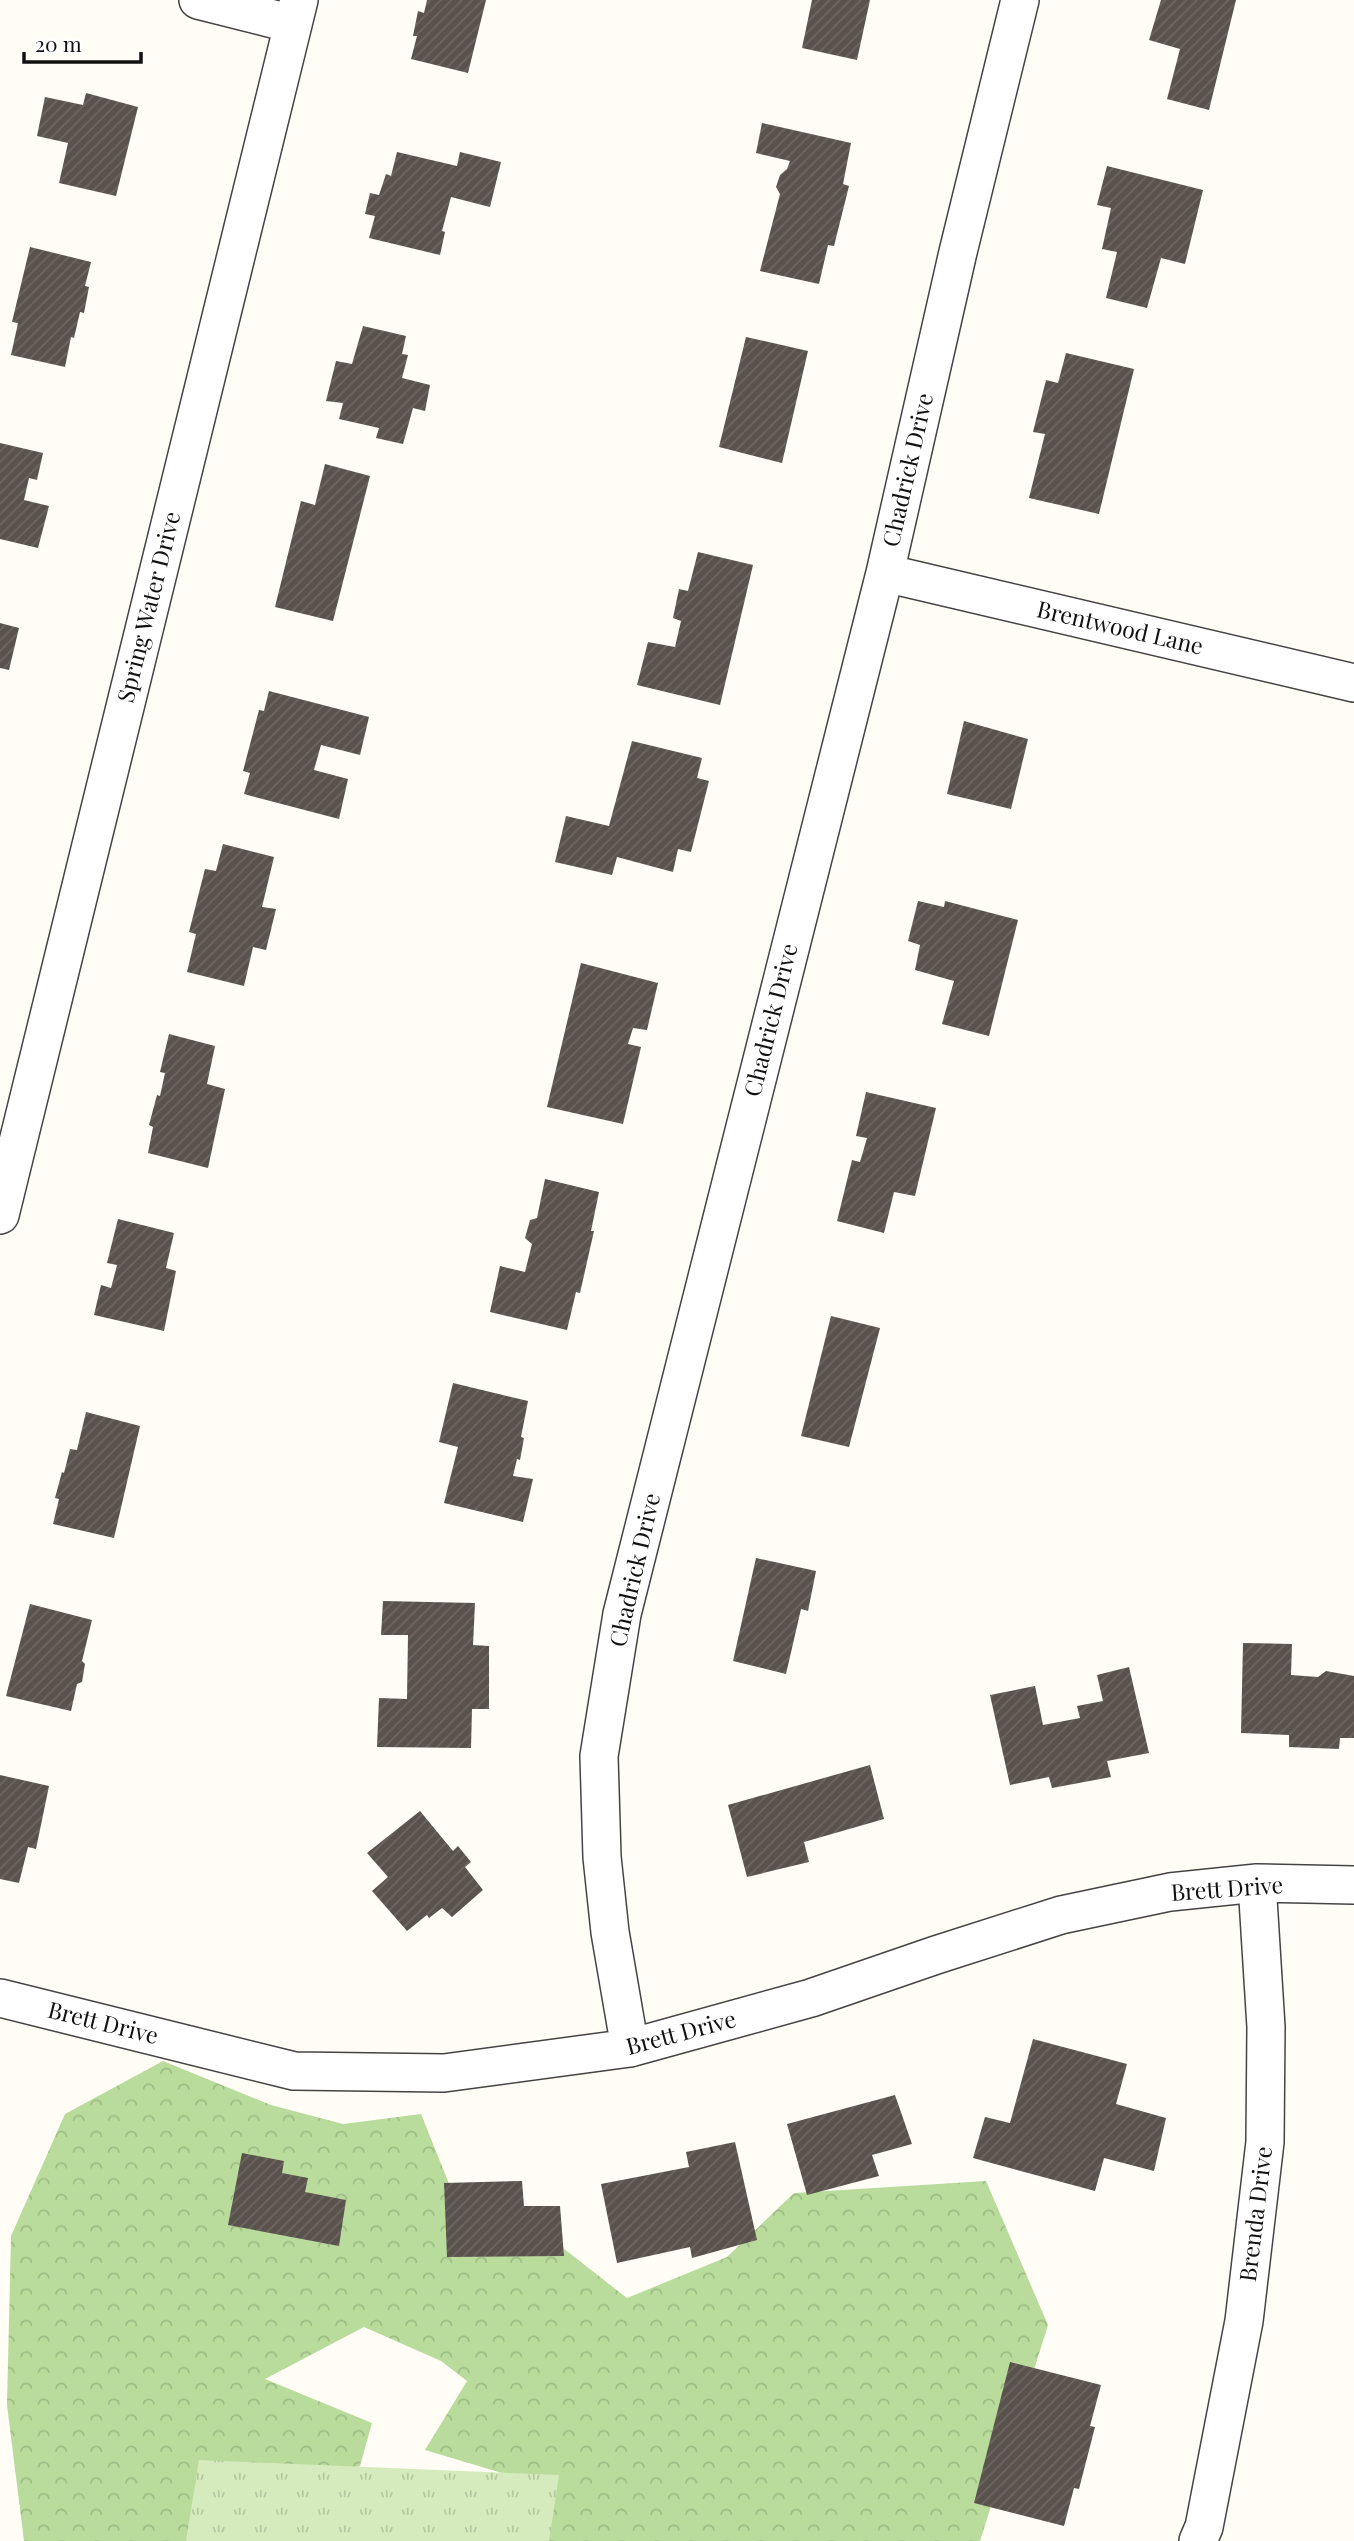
<svg xmlns="http://www.w3.org/2000/svg" width="1354" height="2541" font-family="'Playfair Display',serif">
<style>
.forest{fill:url(#forest-crowns)}
.park{fill:url(#park-tufts)}
.building{fill:url(#building-hatch)}
.lines{fill:none;stroke-linecap:round;stroke-linejoin:round}
.street-casing{stroke:#444;stroke-width:40}
.street{stroke:#fff;stroke-width:37}
.labels{text-anchor:middle;stroke-width:7;stroke-linejoin:round;paint-order:stroke}
.street-label{font-size:23px;fill:#111;stroke:#fff}
</style>
<defs>
<pattern id="forest-crowns" width="20" height="18" patternUnits="userSpaceOnUse" patternTransform="scale(1.75)"><rect width="20" height="18" fill="#b9dc9c"/><path d="M2 6a3 3 0 1 1 6 0M12 15a3 3 0 1 1 6 0" fill="none" stroke="#9ebc85"/></pattern>
<pattern id="park-tufts" width="24" height="20" patternUnits="userSpaceOnUse" patternTransform="scale(1.75)"><rect width="24" height="20" fill="#d5ebbd"/><path d="M3 7l-1-3M5 7V3M7 7l1-3M15 17l-1-3M17 17v-4M19 17l1-3" fill="none" stroke="#b6c8a1"/></pattern>
<pattern id="building-hatch" width="6" height="6" patternUnits="userSpaceOnUse" patternTransform="scale(1.75)"><rect width="6" height="6" fill="#5a524d"/><path d="M-1 1l2-2M0 6l6-6M5 7l2-2" fill="none" stroke="#6d6662"/></pattern>
</defs>
<rect width="100%" height="100%" fill="#fffdf5"/>
<!-- forest -->
<path class="forest" d="M163,2061L271,2105L343,2124L421,2114L466,2226L545,2234L627,2298L727,2257L794,2193L986,2181L1048,2325L980,2541H512L502,2473L425,2450L467,2381L441,2361L364,2327L265,2379L372,2423L360,2466L254,2514L229,2541H24L7,2405L11,2236L65,2114Z"/>
<!-- park -->
<path class="park" d="M199,2460L559,2475L549,2541H186Z"/>
<!-- building -->
<path class="building" d="M427,0H486L468,73L411,59L417,36H413L418,11L424,13Z
M812,0H870L857,60L802,48Z
M1161,0H1236L1209,110L1167,99L1180,49L1149,40Z
M86,93L138,107L116,196L59,183L68,143L37,136L45,97L83,105Z
M762,123L851,143L843,184L849,186L834,246L828,245L819,284L760,271L780,194L776,187L780,175L787,169L790,161L756,153Z
M397,152L457,166L460,152L501,162L490,207L451,197L442,231L445,232L440,255L369,238L375,216L365,214L370,193L379,195L386,174L391,176Z
M1107,166L1203,190L1185,264L1161,258L1147,308L1106,298L1117,252L1102,249L1111,208L1097,205Z
M30,247L91,262L85,286L89,287L84,313L80,312L74,338L71,337L65,367L11,355L18,323L12,322Z
M363,326L406,336L402,354L408,355L402,378L430,385L425,411L413,408L403,444L376,438L379,428L339,419L343,403L326,401L336,361L352,364Z
M746,337L808,351L782,463L719,447Z
M1066,353L1134,369L1099,514L1029,498L1045,434L1033,432L1046,380L1058,383Z
M0,443L43,453L37,480L29,478L24,500L49,506L38,548L0,539Z
M325,464L370,476L333,621L275,607L301,501L315,505Z
M698,552L753,565L720,705L637,685L648,642L675,647L681,621L673,618L679,589L688,591Z
M0,623L19,628L9,670L0,668Z
M269,691L369,717L360,755L321,745L314,770L348,779L339,819L244,794L250,773L243,771L259,710L264,711Z
M964,721L1028,739L1011,809L947,794Z
M632,741L702,758L697,778L709,781L691,852L678,849L673,872L617,857L612,875L555,862L566,816L609,826Z
M223,844L274,857L262,907L276,909L266,950L253,947L244,986L187,972L196,934L189,932L205,869L216,871Z
M918,901L944,907L945,901L1018,920L989,1036L942,1024L954,981L915,970L920,945L908,941Z
M581,963L658,983L647,1030L633,1028L628,1044L641,1047L623,1124L547,1107Z
M169,1034L215,1046L207,1084L225,1089L208,1168L148,1153L153,1127L149,1125L157,1095L160,1096L165,1073L160,1072Z
M866,1092L936,1108L915,1196L894,1192L884,1233L837,1221L852,1160L860,1162L867,1138L856,1136Z
M545,1179L599,1192L591,1231H594L580,1293L576,1292L567,1330L490,1312L500,1266L525,1272L532,1244L525,1238L530,1220L537,1218Z
M118,1219L174,1233L166,1268L176,1271L164,1331L94,1315L101,1285L111,1288L117,1265L107,1263Z
M831,1316L880,1328L849,1447L801,1436Z
M453,1383L528,1401L521,1437L524,1438L520,1460L517,1459L513,1476L533,1479L523,1522L444,1503L458,1447L439,1442Z
M86,1412L140,1426L114,1538L53,1524L59,1499L55,1498L62,1472L64,1473L70,1449L77,1450Z
M756,1558L816,1571L808,1611L801,1609L786,1674L733,1661Z
M383,1601L475,1603L473,1645L489,1646V1709H472L471,1748L377,1747L379,1698L407,1699L408,1635H381Z
M30,1604L92,1620L82,1661L85,1664L82,1682L77,1684L71,1711L6,1696Z
M1243,1643L1292,1644L1291,1675L1318,1677L1326,1671L1354,1676V1738H1340L1339,1749L1289,1747V1735L1241,1733Z
M1129,1667L1149,1753L1107,1761L1111,1777L1052,1788L1049,1777L1010,1785L990,1695L1035,1686L1043,1725L1080,1718L1077,1706L1103,1701L1097,1675Z
M870,1765L884,1819L804,1842L809,1862L747,1877L728,1805Z
M0,1775L49,1786L36,1849L28,1847L19,1883L0,1879Z
M420,1811L453,1851L458,1846L471,1862L465,1867L483,1890L452,1917L442,1908L429,1918L427,1915L407,1931L372,1891L388,1877L367,1853Z
M1033,2039L1127,2064L1116,2104L1166,2118L1154,2171L1104,2158L1095,2191L973,2158L985,2117L1010,2123Z
M895,2095L912,2144L872,2155L879,2176L807,2195L787,2124Z
M735,2142L757,2240L692,2258L690,2247L617,2263L601,2184L689,2167L686,2152Z
M242,2153L284,2161L282,2173L308,2178L305,2192L346,2200L339,2246L228,2225Z
M522,2181L524,2206H560L564,2256L447,2257L444,2183Z
M1010,2362L1101,2385L1090,2426L1095,2427L1079,2489L1074,2488L1064,2526L974,2503Z"/>
<g class="lines">
<!-- street casing -->
<g class="street-casing">
<path id="street" d="M198,0L293,24
M885,573L1354,683
M0,1215L299,0
M0,1998L294,2071L444,2073L630,2048L811,1998L936,1955L1061,1915L1170,1892L1257,1883L1354,1885
M630,2048L610,1932L602,1857L599,1756L622,1614L885,573L958,252L1020,0
M1198,2541L1204,2527L1244,2321L1265,2142L1266,2027L1257,1883"/>
</g>
<!-- street -->
<use href="#street" class="street"/>
</g>
<g class="labels">
<!-- street labels -->
<g class="street-label">
<text transform="translate(908 470) rotate(-77)" y="8">Chadrick Drive</text>
<text transform="translate(149 607) rotate(-76)" y="8">Spring Water Drive</text>
<text transform="translate(1120 628) rotate(13)" y="8">Brentwood Lane</text>
<text transform="translate(771 1020) rotate(-76)" y="8">Chadrick Drive</text>
<text transform="translate(635 1570) rotate(-77)" y="8">Chadrick Drive</text>
<text transform="translate(1227 1889) rotate(-4)" y="8">Brett Drive</text>
<text transform="translate(103 2023) rotate(14)" y="8">Brett Drive</text>
<text transform="translate(681 2033) rotate(-15)" y="8">Brett Drive</text>
<text transform="translate(1256 2214) rotate(-83)" y="8">Brenda Drive</text>
</g>
</g>
<!-- scale -->
<path d="M24 52v10h117v-10" fill="none" stroke="#111111" stroke-width="3.5"/>
<text x="35" y="52" font-size="21" fill="#111111" stroke="#ffffff" stroke-width="5" paint-order="stroke">20 m</text>
</svg>
